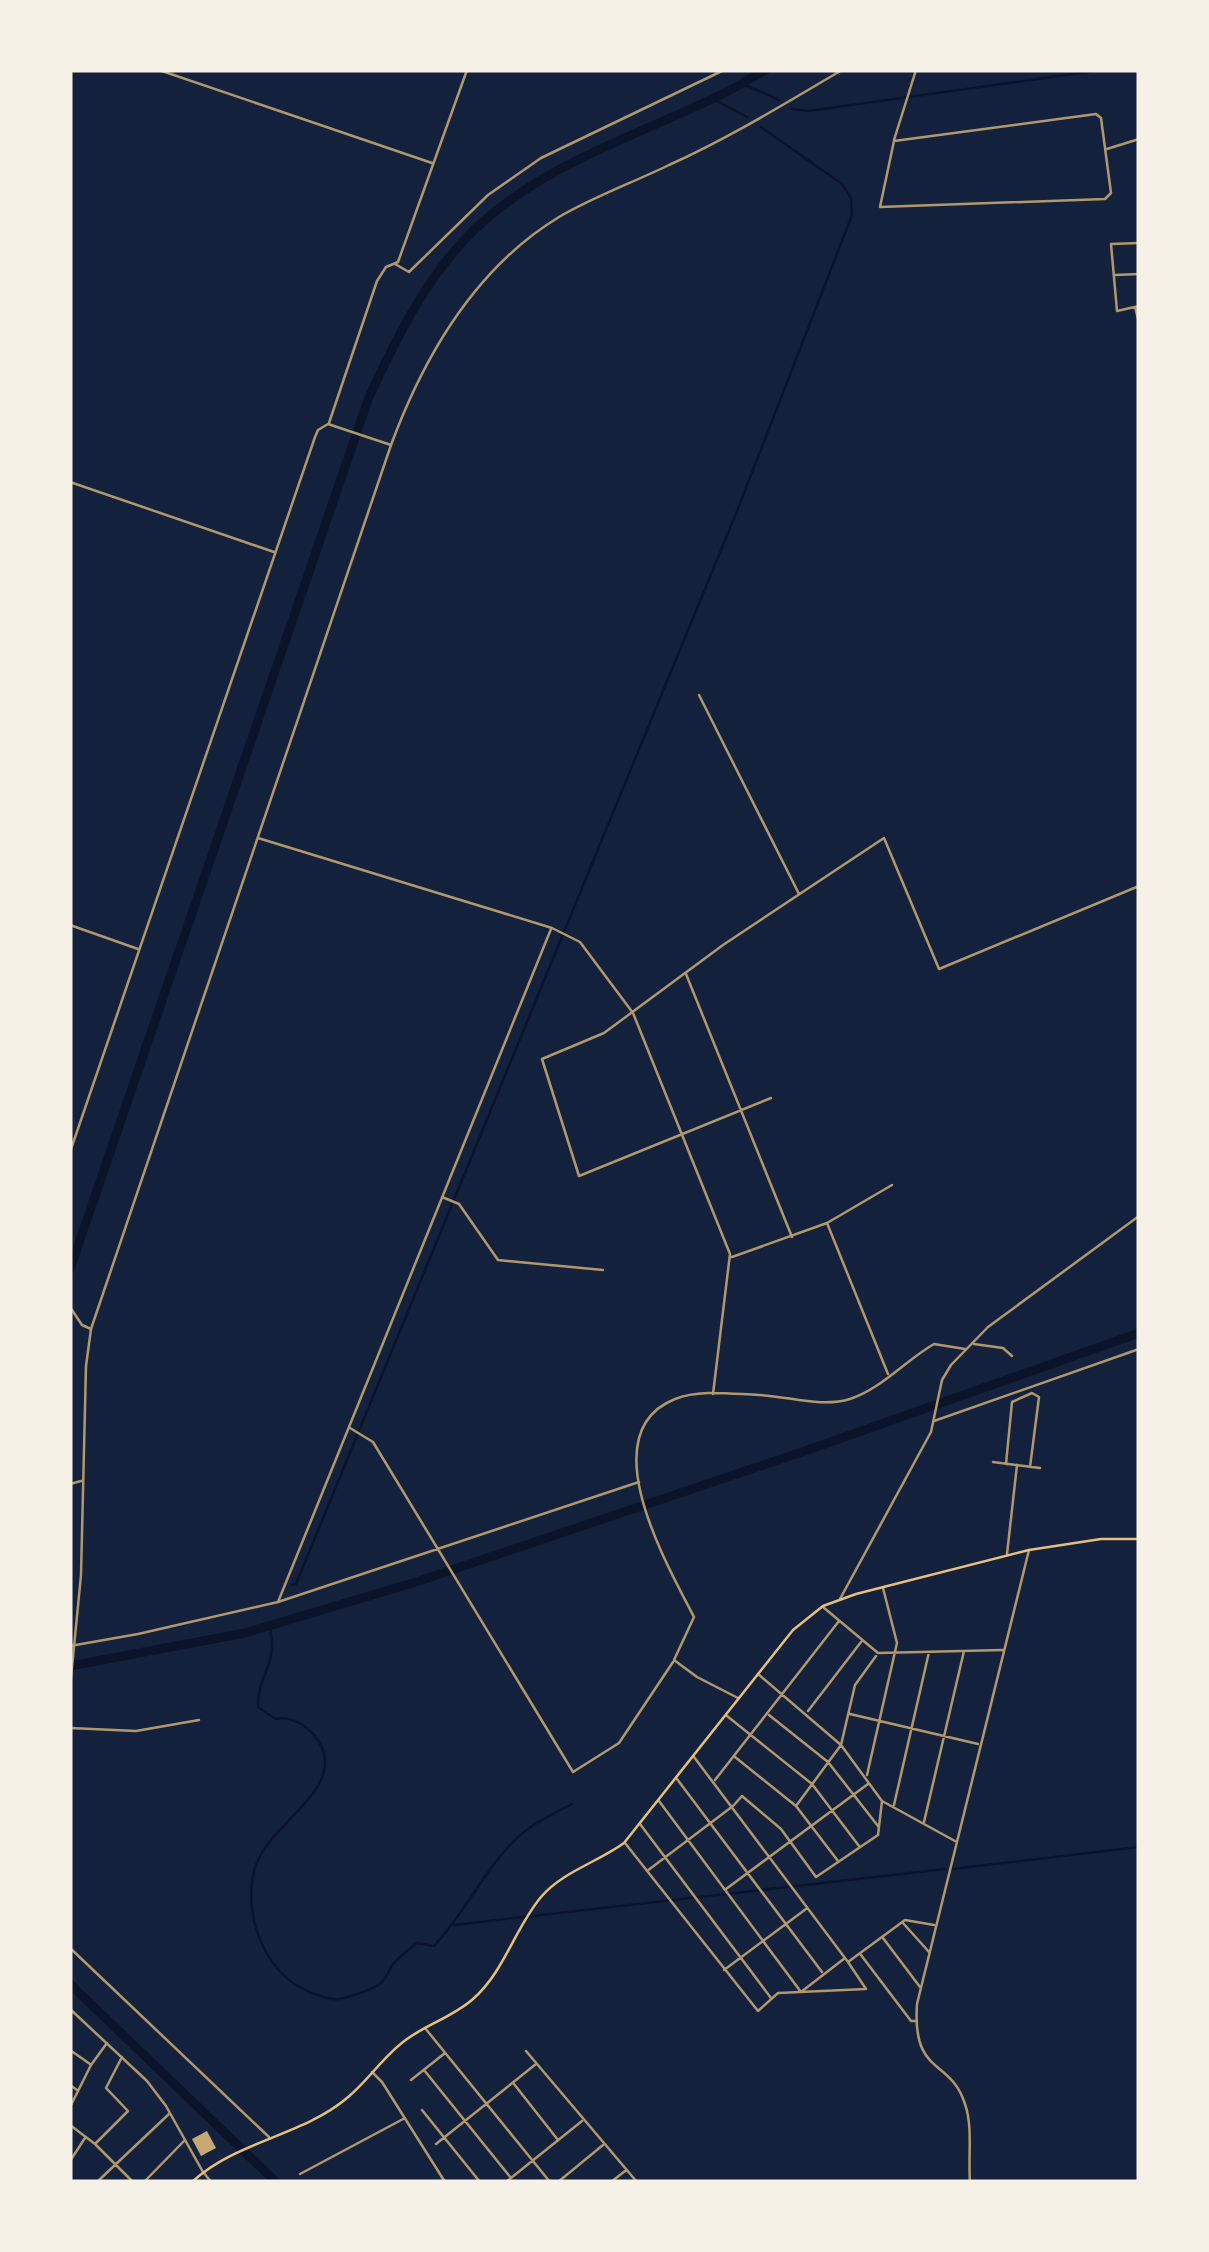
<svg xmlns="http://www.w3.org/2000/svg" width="1209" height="2252" font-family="'Exo 2',sans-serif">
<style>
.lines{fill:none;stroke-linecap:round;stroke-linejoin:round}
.stream{stroke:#0b132b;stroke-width:2.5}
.river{stroke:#0b132b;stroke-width:9}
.building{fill:#c6a872}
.minor{stroke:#b1986c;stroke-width:2.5}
.tertiary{stroke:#b1986c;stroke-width:2.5}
.secondary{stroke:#e5c07b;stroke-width:2.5}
</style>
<rect width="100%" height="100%" fill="#14213d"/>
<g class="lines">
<!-- stream -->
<path class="stream" d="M741,83L779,100
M713,99L747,117
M792,109L808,111L1102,70
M292,1585L296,1584L737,511L852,215L851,198L842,184L761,127
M269,1625C280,1664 257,1674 258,1707L276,1719C299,1714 327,1740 325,1765C322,1803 265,1829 254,1871C243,1916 265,1975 310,1992C319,1996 329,2000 339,1999C350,1997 375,1989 382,1982C387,1978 389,1968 394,1963C401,1955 410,1949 417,1943L434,1946C465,1913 486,1867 517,1838C533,1823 553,1814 572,1804
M952,1869L1139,1847
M454,1925L945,1869"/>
<!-- river -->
<path class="river" d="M70,1269L369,397C397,337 426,277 474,230C541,166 630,138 712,99C731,91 748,79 766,70
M70,1666L245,1633L416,1582L802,1452L1139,1333
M70,1984L276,2182"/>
</g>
<!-- building -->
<path class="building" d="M207,2131L216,2148L201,2156L192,2139Z"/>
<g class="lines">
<!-- minor -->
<path class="minor" d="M159,70L432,163
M1096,114L1101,118L1111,193L1105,199L880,207L894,141Z
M894,140L916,70
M1107,149L1139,139
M1139,243L1111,244L1117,311L1139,306
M395,264L409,272L488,195L541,158L724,70
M1115,275L1139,274
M1135,307L1139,323
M329,423L377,281L386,267L398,262L467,70
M70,482L274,552
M699,695L799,894
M258,838L552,928L580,942L633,1013L730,1254L713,1394
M70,925L138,949
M686,974L792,1237
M771,1098L579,1176L542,1059L604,1033L723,945L884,838L939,969L1139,886
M70,1152L315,437L318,430L328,424L391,445
M442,1197L459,1204L498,1260L603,1270
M732,1257L827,1223
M70,1307L82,1325L91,1329
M974,1344L1003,1348L1012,1356
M888,1374L827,1223L892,1185
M934,1421L1139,1349
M350,1428L373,1442L573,1772L619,1743L673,1662
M993,1462L1040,1468
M1006,1464L1012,1402L1032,1393L1039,1397L1030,1467
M70,1484L81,1481
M1007,1554L1017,1465
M278,1602L551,929
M823,1607L878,1653L1003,1650
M70,1646L138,1634L278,1602L639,1482
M758,1674L841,1745L882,1801L955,1841
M738,1698L697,1677L674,1660L694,1617C668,1566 590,1433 675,1399C700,1389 732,1394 759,1395C788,1396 821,1408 850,1399C881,1389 906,1360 934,1344L965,1349
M808,1711L861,1642
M850,1714L978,1744
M769,1715L828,1762L878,1826
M727,1716L812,1784L859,1846
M70,1728L136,1731L199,1720
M694,1757L848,1962
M735,1757L796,1806L838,1861
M867,1775L897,1643L883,1588
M677,1779L822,1972
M715,1780L839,1621
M659,1801L801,1992L845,1958
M894,1805L929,1652
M796,1806L841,1745L855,1685L876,1656
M924,1822L964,1651
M640,1824L771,1998
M625,1843L758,2011L778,1993L866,1989L848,1962L905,1920L934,1925
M647,1871L733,1806L742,1796L781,1829L816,1877L878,1835L882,1801
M726,1889L868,1784
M903,1923L929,1952
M883,1938L920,1987
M70,1948L269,2137
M861,1955L911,2021H916
M724,1970L806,1909
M425,2028L550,2182
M70,2050L90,2064
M526,2051L637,2182
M424,2070L511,2178
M372,2072L382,2082L445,2182
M411,2080L445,2053
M514,2084L558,2140
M70,2085L77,2090
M70,2107L91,2065L107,2043
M422,2110L480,2182
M70,2125L95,2144L133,2182
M95,2144L128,2111L106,2088L122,2057
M436,2144L536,2064
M70,2161L85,2138
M204,2173L211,2182
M300,2174L405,2118
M97,2182L169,2114
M144,2182L185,2140
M506,2182L582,2121
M558,2182L603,2145
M611,2182L625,2171"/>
<!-- tertiary -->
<path class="tertiary" d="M840,1599L931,1432L942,1380L951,1365L988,1327L1139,1216
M70,1688L81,1575L86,1366L91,1329L391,445C424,356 475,268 559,217C595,196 632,183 669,165C729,138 786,103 842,70
M70,2009L147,2081L166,2106L203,2172
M970,2182C968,2157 973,2127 965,2104C950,2057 912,2077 917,2004L1029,1550"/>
<!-- secondary -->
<path class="secondary" d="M192,2182C236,2141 302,2136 347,2098C369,2080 384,2055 407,2039C428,2024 454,2016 473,1999C504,1972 515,1928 541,1897C562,1872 598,1862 624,1843L793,1630L823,1606L856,1594L1029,1550L1101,1539H1139"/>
</g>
<!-- border -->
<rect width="1209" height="2252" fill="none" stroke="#f6f1e7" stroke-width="145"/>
</svg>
